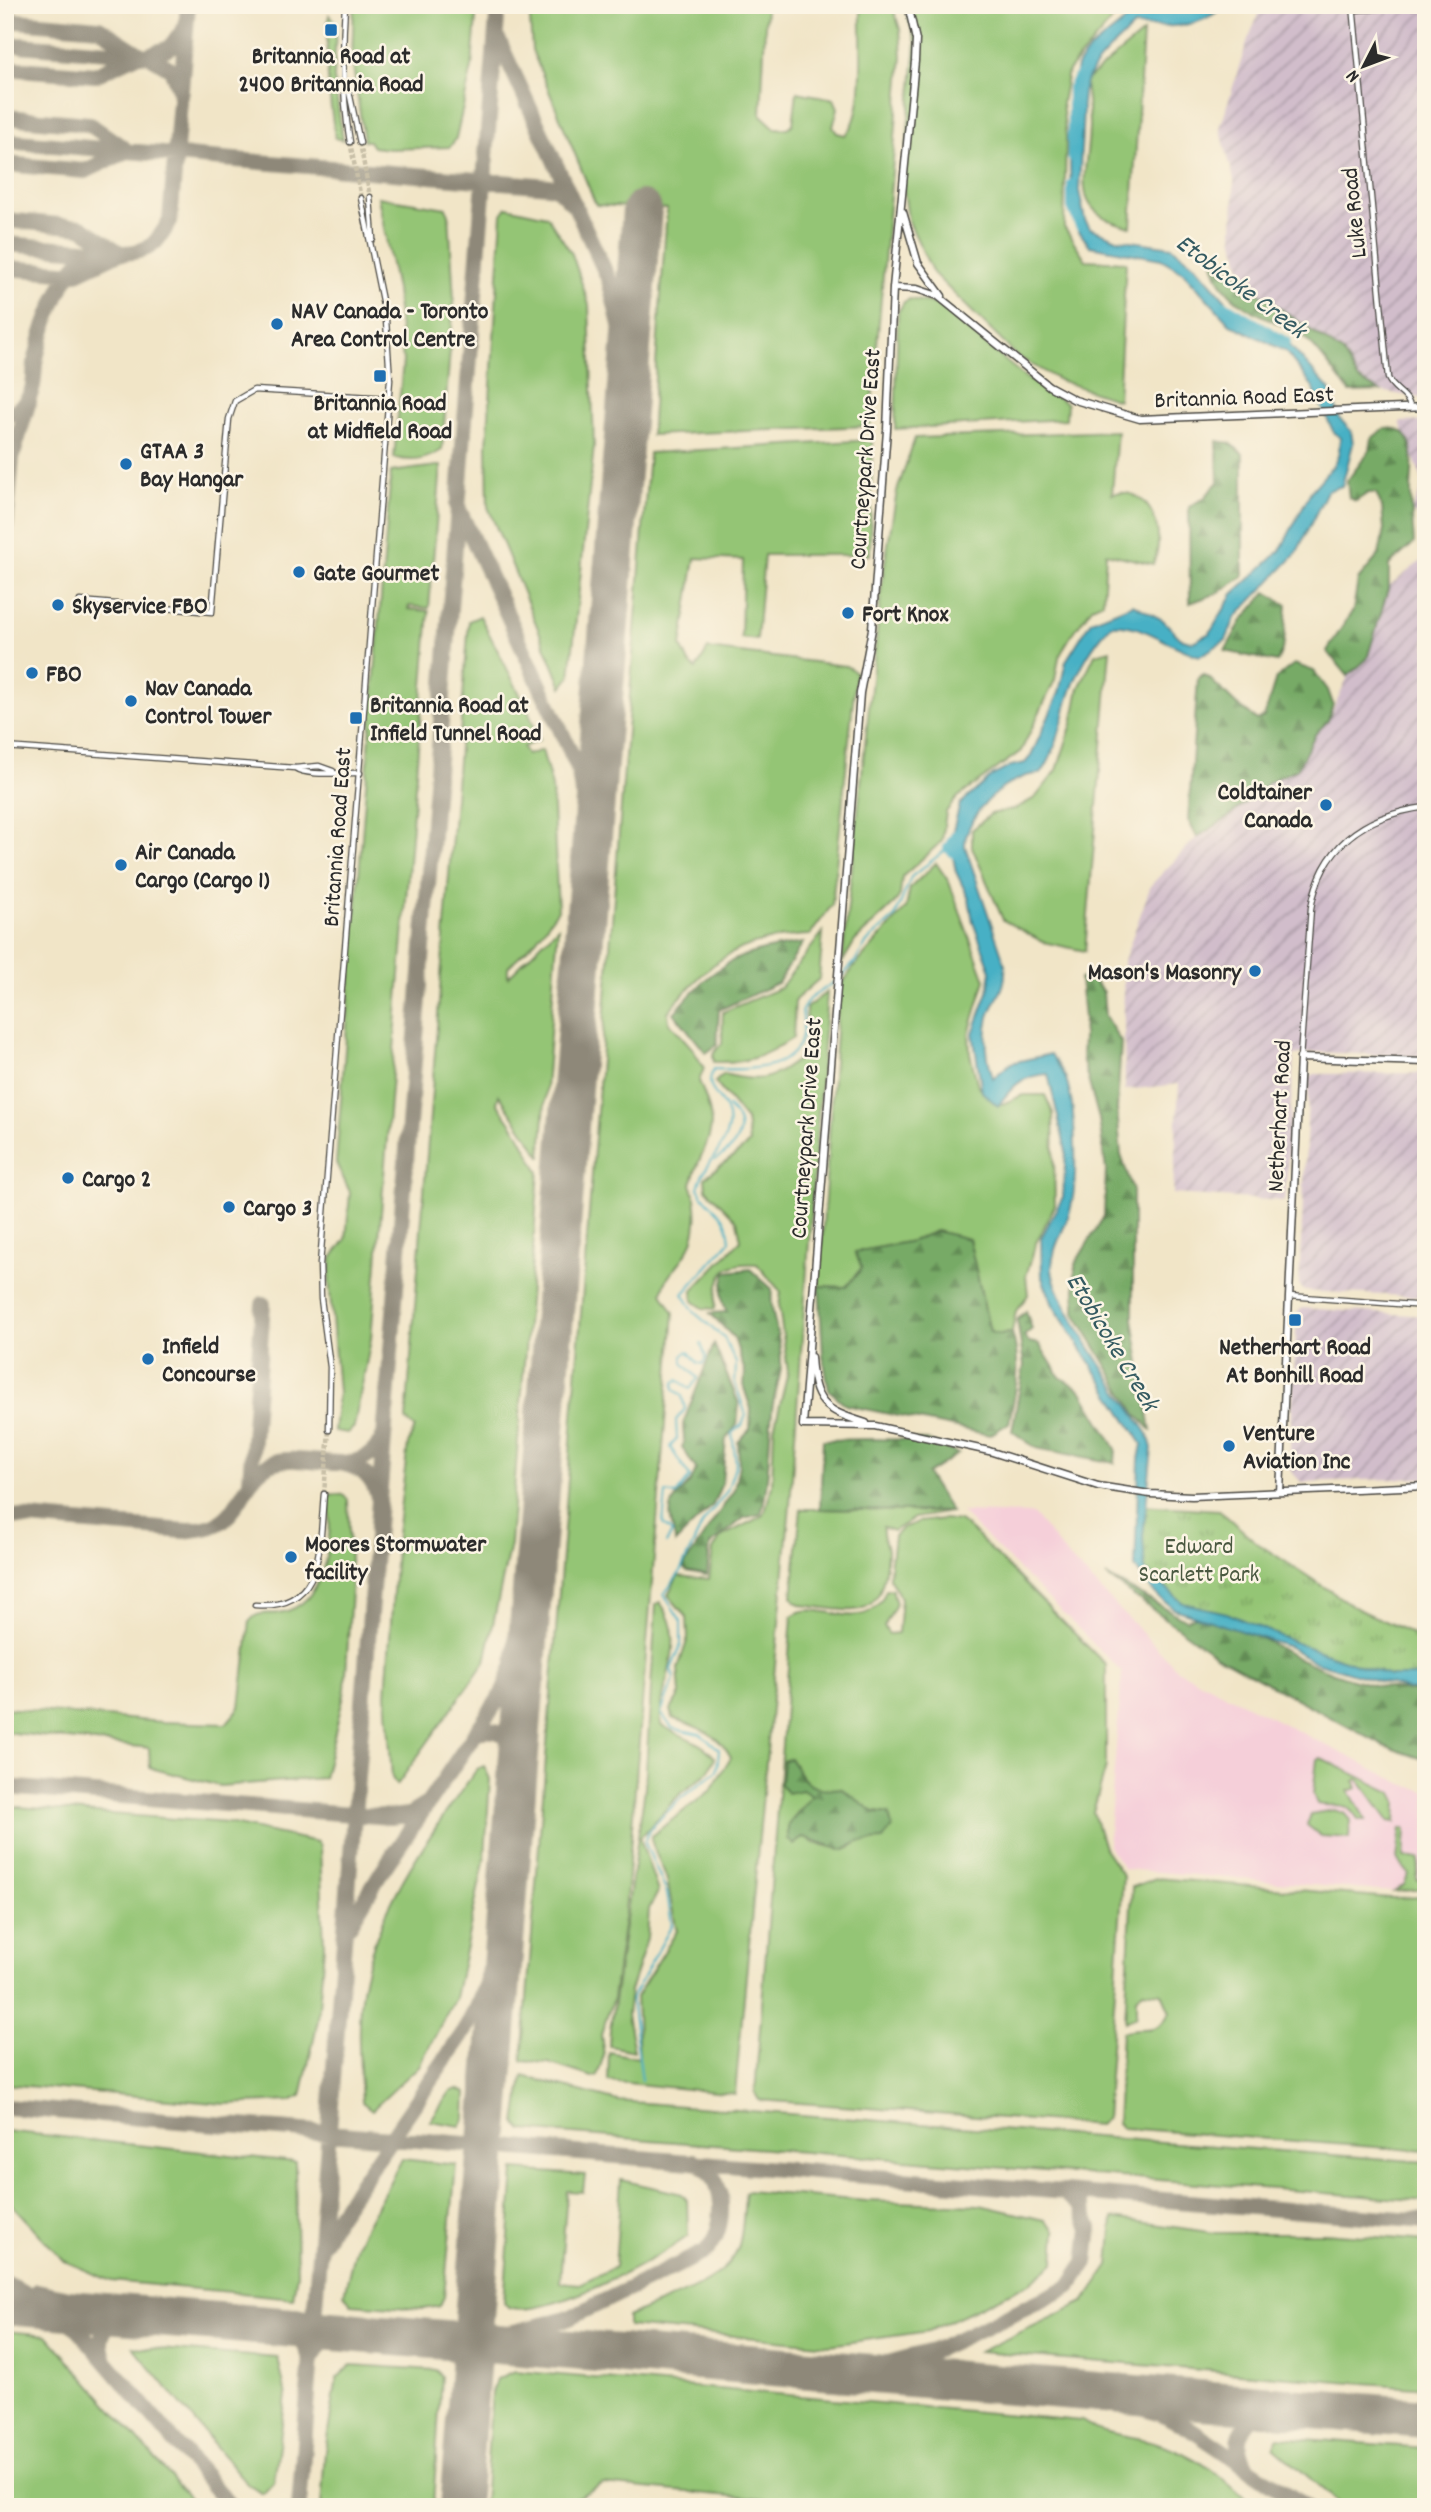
<svg xmlns="http://www.w3.org/2000/svg" width="1431" height="2512" font-family="Dekko,sans-serif">
<style>
.built{fill:#f5cfd9}
.industrial{fill:url(#industrial-furrows)}
.green{fill:#94c575;stroke:#607850;stroke-width:2;fill-rule:evenodd}
.forest{fill:url(#forest-firs);stroke:#516a48;stroke-width:2}
.park{fill:url(#park-tufts);stroke:#607850;stroke-width:2}
.water{fill:#46b0c5;stroke:#386e78;stroke-width:2}
.lines{fill:none;stroke-linecap:round;stroke-linejoin:round}
.stream{stroke:#46b0c5;stroke-width:2}
.river{stroke:#46b0c5;stroke-width:10}
.taxiway{stroke:#8e8879;stroke-width:16}
.runway{stroke:#8e8879;stroke-width:40}
.street-tunnel{stroke:#c9c0a8;stroke-width:4.5;stroke-dasharray:4.5 2;stroke-linecap:butt}
.street-casing{stroke:#494742;stroke-width:7}
.secondary-casing{stroke:#494742;stroke-width:9}
.street{stroke:#fff;stroke-width:4.5}
.secondary{stroke:#fff;stroke-width:6}
.poi-dot{fill:#1f6fb2;stroke:#fcf5e5;stroke-width:2.5}
.labels{text-anchor:middle;stroke-width:5;stroke-linejoin:round;paint-order:stroke}
.poi-label{font-size:24px;font-weight:bold;fill:#2b2b2b;stroke:#fcf5e5;text-anchor:start}
.street-label{font-size:24px;fill:#2b2b2b;stroke:#fcf5e5}
.park-label{font-size:24px;fill:#4a5941;stroke:#fcf5e5}
.water-label{font-size:26px;font-style:italic;fill:#345a61;stroke:#fcf5e5}
</style>
<defs>
<pattern id="industrial-furrows" width="10" height="10" patternUnits="userSpaceOnUse" patternTransform="scale(1.75)"><rect width="10" height="10" fill="#d1bdcb"/><path d="M-1 1l2-2M0 10L10 0M9 11l2-2" fill="none" stroke="#aa9aa5"/></pattern>
<pattern id="forest-firs" width="22" height="20" patternUnits="userSpaceOnUse" patternTransform="scale(1.75)"><rect width="22" height="20" fill="#7a6"/><path d="M5 1l3.5 6h-7zM16 11l3.5 6h-7z" fill="#628b54"/></pattern>
<pattern id="park-tufts" width="24" height="20" patternUnits="userSpaceOnUse" patternTransform="scale(1.75)"><rect width="24" height="20" fill="#94c575"/><path d="M3 7l-1-3M5 7V3M7 7l1-3M15 17l-1-3M17 17v-4M19 17l1-3" fill="none" stroke="#79a060"/></pattern>
</defs>
<rect width="100%" height="100%" fill="#fcf5e5"/>
<filter id="ink" filterUnits="userSpaceOnUse"><feTurbulence type="fractalNoise" baseFrequency=".0143" numOctaves="2"/><feDisplacementMap in="SourceGraphic" scale="14" xChannelSelector="R" yChannelSelector="G"/><feConvolveMatrix kernelMatrix="1 2 1 2 8 2 1 2 1" color-interpolation-filters="sRGB"/></filter>
<filter id="wash" filterUnits="userSpaceOnUse"><feTurbulence type="fractalNoise" baseFrequency=".00686" numOctaves="4" result="noise"/><feDisplacementMap in="SourceGraphic" scale="28" xChannelSelector="R" yChannelSelector="G"/><feGaussianBlur stdDeviation="1.57" result="paint"/><feColorMatrix in="noise" values="0 0 0 0 0 0 0 0 0 0 0 0 0 0 0 0 0 1.4 0 .05"/><feComposite in="paint" operator="in"/></filter>
<g filter="url(#wash)">
<rect width="100%" height="100%" fill="#f1e5c7"/>
<!-- built -->
<path class="built" d="M961,1512L1033,1514L1066,1554L1179,1671L1403,1784L1426,1791V1889L1394,1892L1124,1869L1108,1846L1122,1672Z"/>
<!-- industrial -->
<path class="industrial" d="M1263,5H1426V399L1380,391L1358,379L1343,353L1267,299L1243,276L1233,236L1234,180L1220,128L1248,39Z
M1426,421V524L1412,512L1423,482L1400,422Z
M1426,557V1057L1316,1052L1294,1055L1285,1201L1173,1194L1179,1084L1125,1090L1123,963L1151,885L1197,837L1226,819L1271,781L1297,769L1316,733L1328,721L1348,676L1367,659L1389,586Z
M1426,1073V1297L1304,1291L1299,1284L1309,1079L1314,1074Z
M1302,1308L1426,1316V1478L1301,1482L1289,1469L1297,1313Z"/>
<!-- green -->
<path class="green" d="M354,5H477L472,67L456,138L450,147L390,149L373,147L369,141H364L352,59Z
M529,5H766L761,115L775,128L787,129L793,124L797,92L834,99L838,108L833,127L837,133L845,135C867,119 860,38 861,11L866,5H892L900,29L902,56L870,426L651,435L667,209L596,205L532,50Z
M904,5H1137L1113,19L1068,71L1062,103L1066,137L1064,227L1086,260L1126,262L1118,400L1059,380L1017,356L933,273L908,220L903,184L916,43Z
M329,15L336,23L334,79L343,140L335,138C329,96 324,57 329,15Z
M1143,33L1131,227C1064,212 1089,175 1089,125C1089,111 1086,95 1085,81Z
M378,197L446,208L449,214L454,300L442,450C424,461 413,462 394,458L403,361L396,290Z
M507,207L547,216L572,254L589,305L594,446L570,677L562,687L488,507L487,446L502,214Z
M910,299L937,304L1025,377L1067,404L1066,419L895,429L898,312L904,302Z
M1117,431L1112,494C1152,484 1167,536 1153,564L1106,553L1103,602L1092,607L1069,639L1059,657L1055,680L1021,751L958,797L946,812L942,841L902,877L900,895L894,904L855,941L842,963L883,574L897,491L915,438Z
M872,440L870,555H764L757,640L741,638L743,560L695,558L681,646L689,663L696,669L708,649L846,666L856,672L832,905L810,935C738,938 712,959 668,1012L669,1022L692,1048L704,1068L699,1081C723,1137 706,1133 691,1184C699,1206 699,1235 685,1255C675,1271 667,1273 662,1293L674,1313L625,1912L613,1998L601,2035L604,2055L597,2076L592,2077L548,2063L522,2061L649,453Z
M437,466H441L429,608L409,606L408,609L429,611L371,1339L354,1427L348,1433L334,1431L338,1393L329,1280L332,1258L346,1239L350,1192L336,1163L391,472Z
M480,616L528,710L539,740L523,747L527,755L542,750L552,787L558,910L536,940L508,967V977L558,927L541,1156L499,1095L497,1103L519,1134L539,1172L510,1544L485,1662L397,1785L392,1778L386,1695L397,1534L408,1444L415,1428L406,1420L469,621Z
M1110,650L1085,951L1043,942L1003,920L972,847V830L991,814L1015,809L1035,798L1057,770L1072,724L1079,688L1095,654Z
M936,863L949,882L985,980L969,1033L970,1054L978,1086L1000,1105L1023,1095H1045L1053,1113L1055,1205L1036,1243L1026,1276L1028,1295L1016,1311L1012,1332L1001,1335L990,1332L969,1239L936,1231L912,1241L856,1252L862,1267L846,1287L819,1286L839,988L853,968L906,908L910,888Z
M823,932L819,979L795,1000L793,1038C763,1057 749,1063 714,1062L713,1054L722,1043L723,1012L780,988Z
M827,992L790,1505L735,2094L608,2081L609,2052L639,2058L636,1997L677,1931C673,1915 671,1901 668,1885C666,1868 652,1854 651,1836L711,1790L731,1757C717,1732 698,1728 673,1718L671,1710L680,1694L678,1668L688,1638L687,1617L668,1595L678,1576L709,1579L713,1550L721,1537L764,1515L772,1486L774,1429L788,1372L779,1307L781,1292L757,1264C719,1261 718,1277 715,1309L703,1308L693,1301V1290L741,1240L737,1221L706,1189L705,1178C719,1164 736,1158 749,1143L746,1120L715,1082L724,1074C766,1085 774,1077 807,1053L806,1008Z
M329,1494L344,1495L348,1500L351,1590L345,1690L324,1778L220,1786L150,1768L149,1748L5,1732V1708L162,1722L226,1724L240,1707L250,1621C258,1610 268,1615 279,1613C330,1605 332,1532 329,1494Z
M801,1509H820L951,1512L914,1518L893,1531L883,1527C881,1538 888,1544 887,1553C882,1623 858,1612 802,1605L795,1602L792,1596Z
M945,1519L959,1521L971,1530L1106,1665V1767L1093,1812L1104,1848L1123,1876L1106,2119L1099,2125L759,2100L755,2093L792,1616C817,1595 866,1642 886,1590L892,1589L896,1604L884,1627L889,1634L898,1633L901,1599L889,1577L894,1536L902,1528L918,1522ZM790,1758C806,1784 809,1792 841,1789L874,1812L889,1814L850,1848L844,1850L814,1843L788,1824L812,1796L802,1789Z
M660,1602C691,1644 658,1680 661,1725C680,1737 701,1740 715,1758L708,1772L678,1796L640,1838L658,1892L649,1909L647,1939L630,1991L627,2015L634,2051L609,2046L610,2030L645,1788L656,1604Z
M1321,1758L1393,1793L1397,1801L1396,1822L1389,1821L1358,1779L1354,1781L1358,1788L1349,1791L1366,1820H1358C1344,1797 1337,1809 1317,1804L1313,1794L1317,1759Z
M484,1766L490,1779L485,1857L455,1998L419,2066L372,2110L362,2102C360,2065 356,2026 362,1990C376,1907 430,1835 477,1769Z
M5,1806L228,1823L317,1842L320,1847L324,1946L318,2020L301,2096L291,2101L224,2104L5,2084Z
M1334,1810L1344,1813L1350,1820L1349,1838L1321,1836L1307,1825L1311,1814Z
M1401,1828L1406,1829L1404,1857L1419,1859L1417,1880L1426,1881V1889L1394,1892L1404,1885L1409,1874L1397,1859Z
M1156,1878L1391,1898L1426,1897V2151L1123,2128L1117,2123L1122,2032C1144,2024 1155,2038 1170,2012L1162,1993L1143,1991L1136,1998V2016L1125,2022L1132,1887Z
M523,2076L618,2101L1426,2162V2201L522,2130L516,2124Z
M457,2089L466,2093L465,2118L460,2126L430,2121L450,2092Z
M5,2131L295,2162L297,2273L293,2298L111,2281L64,2261L5,2197Z
M402,2159L456,2165L444,2296L440,2306L423,2309L351,2304L344,2294L356,2244Z
M514,2170L585,2175L583,2192L567,2191L560,2282L579,2284L615,2267L621,2180L682,2194L687,2200L688,2236C656,2260 547,2319 508,2307L504,2302Z
M746,2191L867,2201L980,2205L1045,2220L1056,2231L1054,2263L1030,2283L929,2331L830,2345L628,2326V2317C661,2300 730,2283 739,2245C744,2228 743,2208 746,2191Z
M1113,2218L1215,2233H1325L1426,2241V2388L979,2352L1084,2302L1109,2266Z
M5,2331L47,2335L197,2507H5Z
M133,2347L278,2358L286,2396L274,2482L263,2494L248,2485Z
M351,2365L436,2370L441,2376L433,2507H321L325,2451L337,2378Z
M515,2371L1082,2421C1102,2435 1131,2435 1154,2442C1195,2454 1225,2477 1254,2507H845L603,2484L558,2507H487L484,2503L492,2392L497,2379Z
M1278,2437L1426,2448V2507H1343L1274,2447Z"/>
<!-- forest -->
<path class="forest" d="M1218,259L1267,299L1343,353L1358,379L1380,391L1350,392C1337,377 1316,345 1300,335C1266,314 1223,308 1213,262Z
M1385,428C1422,427 1411,468 1411,493C1411,509 1413,526 1414,543L1389,565V586L1367,659L1348,676L1327,651L1353,610L1358,580L1379,555L1384,529L1382,507L1376,493H1368L1356,501L1349,498L1347,481L1370,450L1372,438Z
M1217,441L1230,443L1243,454V577L1218,593L1190,603L1189,507L1205,497L1218,482Z
M1266,592L1287,605L1284,644L1277,662L1225,651L1241,622Z
M1294,664L1314,671L1328,690L1333,704L1328,721L1316,733L1297,769L1271,781L1226,819L1197,837L1188,820L1198,678L1203,674L1208,677L1235,703L1257,720L1264,717L1276,678Z
M803,943L778,983L719,1010L717,1045L706,1053L674,1013C720,960 735,953 803,943Z
M1090,976L1103,992L1105,1016L1121,1042L1117,1109L1121,1155L1133,1191V1319L1151,1430L1136,1414L1075,1313V1264L1104,1216L1106,1170L1099,1119L1082,1058L1084,1018L1080,979Z
M936,1231L969,1239L990,1332L1001,1335L1012,1332C1022,1365 1016,1390 1009,1423L990,1435L846,1405L829,1390L823,1356L819,1286L846,1287L862,1268L855,1252L912,1241Z
M750,1269L772,1289C769,1315 782,1338 781,1364C781,1380 773,1396 772,1412C768,1447 770,1480 761,1514L744,1518L710,1545L707,1575L686,1571L683,1567L734,1490L739,1465L738,1442L750,1429L751,1409L744,1388L745,1372L734,1338L710,1313L727,1312C720,1298 721,1287 726,1272Z
M1026,1311L1032,1329L1024,1336L1029,1342L1039,1344L1060,1377L1081,1390L1116,1449L1115,1463L1036,1448L1012,1431L1024,1365L1017,1320Z
M714,1344L739,1404L737,1425L726,1439L722,1483L713,1505L675,1543C675,1530 667,1518 672,1505C676,1492 692,1487 696,1469L682,1447C687,1438 681,1430 684,1421C694,1395 704,1370 714,1344Z
M871,1439L927,1440L958,1454L927,1474L951,1512L820,1509L823,1440Z
M1106,1576L1186,1620C1191,1618 1197,1615 1202,1615C1221,1613 1281,1650 1300,1659C1339,1677 1383,1691 1426,1692V1760L1384,1746L1217,1656Z
M790,1758C806,1784 809,1792 841,1788L874,1812L889,1814L892,1827L883,1840L858,1842L843,1850L803,1837L794,1845L788,1839V1824L812,1796L802,1790L787,1793L781,1784L783,1761Z"/>
<!-- park -->
<path class="park" d="M1141,1505L1219,1510L1257,1543L1358,1609L1426,1640V1683L1406,1682L1181,1607L1142,1572Z"/>
<!-- water -->
<path class="water" d="M1161,5H1225C1200,30 1166,27 1134,26C1111,49 1077,73 1083,109L1079,191L1085,220L1090,228L1117,239L1172,247L1195,265L1237,313L1266,332L1287,342L1329,389L1340,419L1351,431L1353,444L1342,486L1327,491L1296,554L1235,618L1226,640L1200,656C1168,647 1143,622 1111,625C1093,644 1080,666 1071,691C1061,720 1059,748 1041,774C1010,772 964,815 965,846L1005,964C1007,991 996,995 989,1017C984,1037 987,1059 993,1078L1011,1063L1051,1054C1056,1063 1065,1073 1067,1082C1076,1111 1079,1185 1069,1214C1063,1233 1052,1247 1052,1269C1053,1300 1128,1404 1148,1434L1152,1448L1143,1537L1145,1570L1183,1603L1227,1613L1291,1641L1390,1676H1426V1688L1408,1690L1315,1662L1289,1647L1174,1609L1155,1594L1135,1567L1139,1459L1142,1444L1053,1305L1042,1278L1041,1238L1063,1197L1066,1151L1048,1074C1021,1076 1013,1085 998,1106L982,1092L973,1033L988,992L991,971L973,922L969,899L956,872L950,842L960,804L992,776L1011,766L1025,763L1031,756L1059,693L1066,661L1091,621L1133,604L1163,620L1180,638L1193,642L1210,633L1233,594L1280,551L1311,491L1333,466L1339,453L1340,438L1333,431L1312,386L1285,351L1230,324L1183,272L1161,259L1090,246L1078,230L1071,195L1070,164L1074,126L1072,95L1077,66L1090,49L1133,15L1148,14Z"/>
<g class="lines">
<!-- stream -->
<path class="stream" d="M839,979L855,962L867,942L895,917L911,877L948,848
M715,1160C736,1148 751,1128 728,1107
M666,1544L672,1532L663,1524L666,1493L676,1495L690,1477L670,1447L677,1439L676,1420L685,1409L682,1396L674,1389V1383L678,1380L690,1389L698,1378L683,1363V1355L688,1351L698,1363L703,1364L706,1357L701,1344
M642,2080L631,1999L672,1925L667,1893L645,1843L649,1830L681,1798L717,1771L719,1749L700,1734L672,1728L661,1713L674,1679L671,1669L681,1645V1621L664,1594L679,1574L703,1523L727,1491L736,1464L732,1433L742,1425L746,1415L735,1383L736,1363L724,1338L695,1313L683,1294L730,1241C727,1207 711,1213 698,1188C702,1166 724,1151 728,1128C733,1097 699,1095 714,1069C759,1070 812,1070 802,1010L809,999L834,982"/>
<!-- river -->
<path class="river" d="M1072,157V88L1080,74
M1072,184V207L1080,226
M1225,305L1286,342
M957,833L948,848L963,860"/>
<!-- taxiway -->
<path class="taxiway" d="M5,20L99,28L141,55
M499,41L609,280L623,337L627,388
M5,44L135,54
M5,68L95,75L135,56
M179,89L171,69L148,55L169,48L185,28
M5,117L89,124L125,149
M5,141L549,186L558,189L573,204
M5,164L85,171L125,152
M5,220L81,227L117,251
M5,244L123,253C151,252 156,244 170,221L188,5
M5,268L77,273L117,254
M5,416C16,411 24,406 30,395C36,384 33,370 36,358C42,332 66,257 95,253
M457,505L578,768L587,821L589,864
M5,538L12,458L29,401
M344,1464C362,1468 373,1478 378,1497
M250,1480L263,1304
M5,1516L185,1531C194,1529 204,1529 212,1526C244,1515 243,1471 275,1462C311,1452 363,1483 383,1437
M475,1733C496,1726 517,1735 518,1759
M5,1787L390,1817L409,1815L425,1805
M350,1924L382,1871L502,1694L516,1660L533,1578
M5,2107L1426,2221
M323,2242L337,2217L466,2029C487,1988 499,1949 507,1904
M5,2283L58,2310L77,2328L231,2507
M37,2291L154,2317
M29,2307L53,2315
M281,2327L302,2340L311,2359
M472,2342L567,2319L705,2252C728,2230 728,2173 694,2161
M104,2356C95,2336 107,2322 126,2315
M312,2358L323,2341L346,2332
M824,2370L869,2368L933,2351L1069,2287L1086,2262L1090,2228L1081,2205L1064,2193
M1096,2392L1160,2413L1189,2428L1306,2507
M1248,2467C1228,2440 1246,2415 1274,2406
M299,2507L498,5"/>
<!-- runway -->
<path class="runway" d="M5,2305L1426,2418
M459,2507L642,210"/>
</g>
</g>
<g filter="url(#ink)">
<g class="lines">
<!-- street-tunnel -->
<path class="street-tunnel" d="M350,142L361,198
M360,143L370,197
M324,1494L329,1430"/>
<!-- street casing -->
<g class="street-casing">
<path id="street" d="M345,5C342,51 342,97 350,142
M1353,5L1388,378C1393,391 1409,394 1410,408
M1353,10L1426,6
M347,82L360,143
M370,197L373,239
M80,601L212,612L229,419L235,401L254,390L389,398
M5,747L295,768L319,766L333,771
M295,768C308,777 343,772 360,773
M1300,1058L1311,908C1322,844 1365,815 1426,807
M1289,1296L1426,1306
M329,1430L330,1367L321,1299L320,1264L390,380L386,320L361,198
M255,1605C326,1611 319,1544 324,1494"/>
</g>
<!-- secondary casing -->
<g class="secondary-casing">
<path id="secondary" d="M908,5L916,40L915,61L893,288L887,430L872,629L860,693L803,1425L875,1426L989,1451L1098,1486L1150,1494L1192,1496L1426,1486
M903,212L918,263L942,296
M893,288L917,289L938,296L1049,386L1075,400L1140,419L1426,407
M811,1357C814,1403 823,1410 866,1423
M1280,1492L1300,1058L1426,1062"/>
</g>
<!-- street -->
<use href="#street" class="street"/>
<!-- secondary -->
<use href="#secondary" class="secondary"/>
</g>
</g>
<!-- markers -->
<g class="poi-dot">
<rect x="324" y="23" width="14" height="14" rx="3.5"/>
<circle cx="277" cy="324" r="7"/>
<rect x="373" y="369" width="14" height="14" rx="3.5"/>
<circle cx="126" cy="464" r="7"/>
<circle cx="299" cy="572" r="7"/>
<circle cx="58" cy="605" r="7"/>
<circle cx="848" cy="613" r="7"/>
<circle cx="32" cy="673" r="7"/>
<circle cx="131" cy="701" r="7"/>
<rect x="349" y="711" width="14" height="14" rx="3.5"/>
<circle cx="1326" cy="805" r="7"/>
<circle cx="121" cy="865" r="7"/>
<circle cx="1255" cy="971" r="7"/>
<circle cx="68" cy="1178" r="7"/>
<circle cx="229" cy="1207" r="7"/>
<rect x="1288" y="1313" width="14" height="14" rx="3.5"/>
<circle cx="148" cy="1359" r="7"/>
<circle cx="1229" cy="1446" r="7"/>
<circle cx="291" cy="1557" r="7"/>
</g>
<g class="labels">
<!-- poi labels -->
<g class="poi-label">
<text x="331" y="63" text-anchor="middle">Britannia Road at<tspan x="331" dy="28">2400 Britannia Road</tspan></text>
<text x="291" y="318">NAV Canada - Toronto<tspan x="291" dy="28">Area Control Centre</tspan></text>
<text x="380" y="410" text-anchor="middle">Britannia Road<tspan x="380" dy="28">at Midfield Road</tspan></text>
<text x="140" y="458">GTAA 3<tspan x="140" dy="28">Bay Hangar</tspan></text>
<text x="313" y="580">Gate Gourmet</text>
<text x="72" y="613">Skyservice FBO</text>
<text x="862" y="621">Fort Knox</text>
<text x="46" y="681">FBO</text>
<text x="145" y="695">Nav Canada<tspan x="145" dy="28">Control Tower</tspan></text>
<text x="370" y="712">Britannia Road at<tspan x="370" dy="28">Infield Tunnel Road</tspan></text>
<text x="1312" y="799" text-anchor="end">Coldtainer<tspan x="1312" dy="28">Canada</tspan></text>
<text x="135" y="859">Air Canada<tspan x="135" dy="28">Cargo (Cargo 1)</tspan></text>
<text x="1241" y="979" text-anchor="end">Mason's Masonry</text>
<text x="82" y="1186">Cargo 2</text>
<text x="243" y="1215">Cargo 3</text>
<text x="162" y="1353">Infield<tspan x="162" dy="28">Concourse</tspan></text>
<text x="1295" y="1354" text-anchor="middle">Netherhart Road<tspan x="1295" dy="28">At Bonhill Road</tspan></text>
<text x="1243" y="1440">Venture<tspan x="1243" dy="28">Aviation Inc</tspan></text>
<text x="305" y="1551">Moores Stormwater<tspan x="305" dy="28">facility</tspan></text>
</g>
<!-- street labels -->
<g class="street-label">
<text transform="translate(1353 213) rotate(-96)" y="8">Luke Road</text>
<text transform="translate(1244 396) rotate(-2)" y="8">Britannia Road East</text>
<text transform="translate(864 459) rotate(-86)" y="8">Courtneypark Drive East</text>
<text transform="translate(336 837) rotate(-86)" y="8">Britannia Road East</text>
<text transform="translate(1278 1116) rotate(-87)" y="8">Netherhart Road</text>
<text transform="translate(805 1128) rotate(-86)" y="8">Courtneypark Drive East</text>
</g>
<!-- park labels -->
<g class="park-label">
<text x="1199" y="1553">Edward<tspan x="1199" dy="28">Scarlett Park</tspan></text>
</g>
<!-- water labels -->
<g class="water-label">
<text transform="translate(1242 285) rotate(37)" y="9">Etobicoke Creek</text>
<text transform="translate(1114 1341) rotate(59)" y="9">Etobicoke Creek</text>
</g>
</g>
<!-- margin -->
<rect width="1431" height="2512" fill="none" stroke="#fcf5e5" stroke-width="28"/>
<!-- north arrow -->
<g transform="translate(1364 66) rotate(228)" stroke="#fcf5e5" stroke-width="5" paint-order="stroke">
<path d="M0-5L12 26L0 18L-12 26Z" fill="#2b2b2b"/>
<text y="-10" font-size="19" font-weight="bold" text-anchor="middle" fill="#2b2b2b">N</text>
</g>
</svg>
